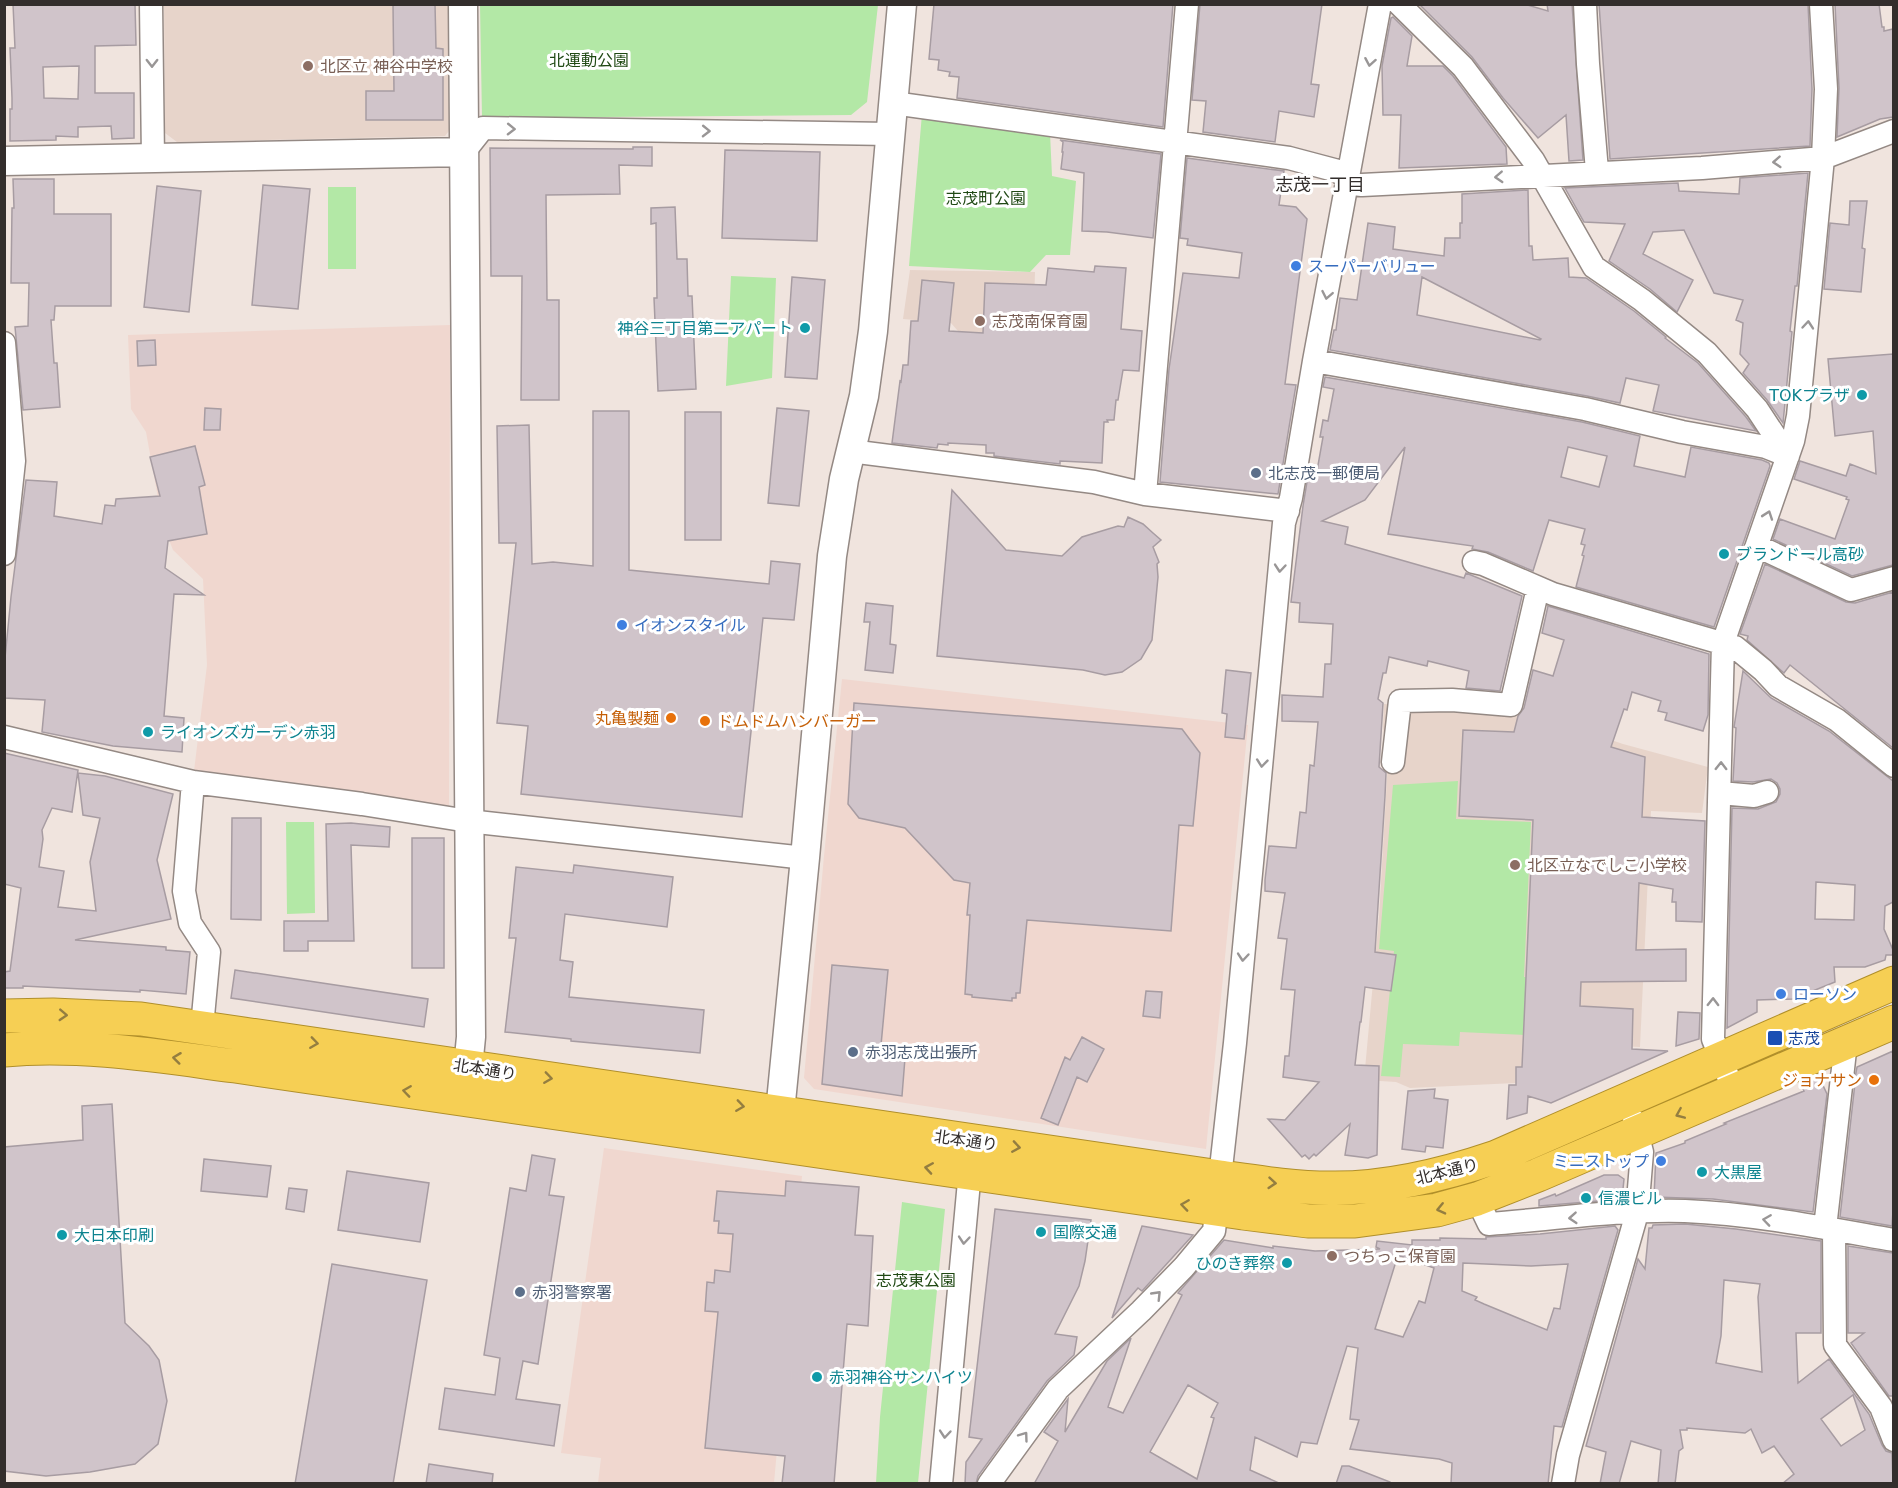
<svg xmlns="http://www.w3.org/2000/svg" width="1898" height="1488" font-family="'DejaVu Sans','Noto Sans JP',sans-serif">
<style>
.built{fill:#e7d4ca}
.industrial{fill:#f0d7cf}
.green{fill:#b3e8a6}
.building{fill:#d0c4ca;stroke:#a79ca2;stroke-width:1.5;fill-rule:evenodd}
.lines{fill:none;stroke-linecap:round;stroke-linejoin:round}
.minor-casing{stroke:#948984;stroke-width:25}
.tertiary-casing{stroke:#948984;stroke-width:31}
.trunk-casing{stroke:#b08f2a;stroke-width:35}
.minor{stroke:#fff;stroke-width:22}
.tertiary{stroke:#fff;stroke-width:28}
.trunk{stroke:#f6cf54;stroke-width:33}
.oneway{stroke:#999696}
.oneway2{stroke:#947e40}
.education-dot{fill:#8d6e63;stroke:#fff;stroke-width:2}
.shop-dot{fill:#3f7fe0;stroke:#fff;stroke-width:2}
.culture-dot{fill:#0f9aa8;stroke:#fff;stroke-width:2}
.service-dot{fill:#5c6f8a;stroke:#fff;stroke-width:2}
.food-dot{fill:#e8710a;stroke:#fff;stroke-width:2}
.transit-dot{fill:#1a4fb4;stroke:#fff;stroke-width:2}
.labels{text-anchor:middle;stroke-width:6;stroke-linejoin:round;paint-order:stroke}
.park-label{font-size:16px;fill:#204914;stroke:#fff}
.education-label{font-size:16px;fill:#785e54;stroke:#fff;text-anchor:start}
.shop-label{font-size:16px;fill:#366cbe;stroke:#fff;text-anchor:start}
.culture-label{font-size:16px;fill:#0d838f;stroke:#fff;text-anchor:start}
.service-label{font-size:16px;fill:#4e5e75;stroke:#fff;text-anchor:start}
.food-label{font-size:16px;fill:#c56008;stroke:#fff;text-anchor:end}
.transit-label{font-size:16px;fill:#164399;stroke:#fff;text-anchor:start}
.street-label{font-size:16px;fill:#332e2c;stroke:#fff}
.neighbourhood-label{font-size:18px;fill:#332e2c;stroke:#fff}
</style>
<rect width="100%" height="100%" fill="#f0e4de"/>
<!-- built -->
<path class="built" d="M164,5H450L452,127L445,136L177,142L165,133Z
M910,270L1035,272L1032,370L964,338L951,323L903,319Z
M1384,704L1466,705L1526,713L1558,722L1623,744L1708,767L1702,813L1651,811L1640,1047L1539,1042V1082L1410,1088L1396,1082L1364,1080L1379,917L1388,761L1383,728Z"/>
<!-- industrial -->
<path class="industrial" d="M450,325L449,806L194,771L207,665L203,579L173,550L163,525L146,432L131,409L128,335Z
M842,679L1248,725L1206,1149L814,1089L804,1078L824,856Z
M604,1148L802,1176L774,1483H598L601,1458L561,1453Z"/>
<!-- green -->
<path class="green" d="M480,5H878L867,102L851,115L482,118Z
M922,114L1050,133L1052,176L1076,181L1070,255H1046L1030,272L909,266Z
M328,187H356V269H328Z
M731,276L776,278L772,378L726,386Z
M1458,781L1456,819L1531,822L1524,977H1529L1526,1035L1460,1032L1459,1046L1403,1044L1400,1077L1381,1076L1394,951L1379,949L1393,785Z
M286,822H314L315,913L287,914Z
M902,1202L945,1209L918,1483H876L880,1417Z"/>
<!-- building -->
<path class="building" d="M13,4H135L136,45L95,46V93H134V138L112,139L111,126L78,127V137L56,136V140L10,141V109H12V98L10,48H15ZM79,66L78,99L44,98L43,67Z
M393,4H435L436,48L443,49V120H366V91H394Z
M934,4H1173L1163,127L957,98L959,77L949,76L950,72L938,70L939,60L929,59Z
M1200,4H1322L1311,84L1319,85L1314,117L1279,111L1275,142L1203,132L1206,101L1192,100Z
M1419,4H1524L1548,11L1547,4H1572L1583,160L1569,161L1566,115L1538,138L1503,98L1472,57Z
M1599,4H1808L1812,89L1810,146L1610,159Z
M1835,4H1879L1882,27H1884V31L1893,29V117L1880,119L1837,137L1839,88Z
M1393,17L1412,36L1407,66H1443L1453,76L1506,147L1507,164L1399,168L1401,115H1383L1382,66L1391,18Z
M1060,140L1161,154L1153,238L1107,232L1082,231L1084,173L1061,169L1063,152H1062L1063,142Z
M633,147H652V166L619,165L620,194L546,195L547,300H559V400H521L522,276H491L490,148L633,149Z
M725,150L820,152L817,241L722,238Z
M1187,158L1284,171L1279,205L1296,207L1307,219L1285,384L1296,385L1278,494L1160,482L1169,369L1183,273L1239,278L1242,253L1187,245L1188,239L1180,238Z
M1808,173L1797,286H1795L1790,331L1792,332L1783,423L1767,400L1743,373L1749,364L1740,354L1743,323L1736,320L1743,300L1714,293L1684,230L1653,232L1643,254L1693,280L1677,312L1650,289L1609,261L1625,224L1584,222L1565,188L1678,183L1679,191L1739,194L1740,178Z
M13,179H54V214H111V306H55L54,320H51L54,363H57L60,407L23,410L15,327L28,326L29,283H11L12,208H14Z
M263,185L310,189L298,309L252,305Z
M157,186L201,191L189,312L144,307Z
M1528,190L1529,246H1532L1533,260L1568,258L1569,277L1586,278L1634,311L1666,337L1665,338L1698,363L1746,417L1756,431L1653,411L1659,385L1626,378L1620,403L1587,396L1330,350L1334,330H1336L1340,298L1357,300L1368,223L1395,227L1393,249L1444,256L1445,238H1460V223H1462V194ZM1422,277L1541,339L1540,340L1417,315Z
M1850,201H1867L1862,248L1865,249L1861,292L1824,289L1830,223L1849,225Z
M675,207L677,259H687L688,296H692L696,389L658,391L654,298H657L656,223L651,224V208Z
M1095,266L1126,268L1121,329L1142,331L1139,371L1123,370L1118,400H1116L1114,420H1107L1108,422H1104L1102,463L1060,461V464L994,456V453H986V445L948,443V445L938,444L937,448L892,443L900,381L901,382L903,365H908L911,321H918L922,280L954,283L949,331L983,333L985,283L1046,285L1048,268L1094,272Z
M792,277L825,280L817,379L785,377Z
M155,340L156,365L138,366L137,341Z
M1893,354V565L1852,576L1773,539L1780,519L1835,539L1849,500L1846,499L1847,497L1794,479L1800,461L1846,476L1850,464L1876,474L1873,431L1835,436L1828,359Z
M1325,377L1582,422L1640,436L1634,466L1685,477L1691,447L1762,460L1769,463L1770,466L1714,627L1576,587L1584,556L1582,555L1585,545L1581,544L1585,529L1549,520L1533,571L1488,552L1472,549L1473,546L1388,534L1405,447L1365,500L1322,521L1348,527L1345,544L1464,578L1466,573L1522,596L1500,691L1466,688L1469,671L1428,661L1427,666L1389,657L1386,673H1383L1378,699L1383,703L1379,767L1386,773L1385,796L1375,952L1396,955L1391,991L1365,987L1361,1022H1360L1355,1065L1379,1066L1377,1155L1368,1158L1345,1155L1350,1124L1316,1156L1314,1154L1309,1159L1305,1155L1302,1157L1268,1119L1285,1120L1319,1082L1283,1077L1285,1056H1289L1295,990L1281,989L1287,939L1278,938L1285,893L1265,891V880L1269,846L1296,848L1300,812L1306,813L1310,765L1314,766L1318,722L1282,721V695L1323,697L1325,664H1331L1333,624L1299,622L1300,603L1291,602L1303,506L1309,470L1317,471L1323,437H1320L1323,420L1328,421L1334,389L1323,387ZM1568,447L1607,456L1599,487L1561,477Z
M205,408L221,409L220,430H204Z
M777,408L809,411L799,506L768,503Z
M593,411H629V570L769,584L771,561L800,564L794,620L763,618L742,817L521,794L528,726L497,723L516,543H499L497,426L529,425L532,564L553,562L593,566Z
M685,412H721V540H685Z
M195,446L205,485L199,487L207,534L168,541L165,568L204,595L174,594L164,716L184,718L182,752L113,746L42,732L45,700L4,698V668L11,597L26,480L57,482L54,516L102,524L105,505L115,506L116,499L160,496L150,457Z
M952,490L1006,550L1062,556L1082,537L1118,526L1124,527L1128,517L1143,524L1153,533L1161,540L1153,547L1159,562L1157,564L1158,577L1152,640L1141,659L1122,672L1105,675L1083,670L937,656Z
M1765,564L1846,602L1855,603L1893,592V748L1790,665L1784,673L1747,640L1748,636L1740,634Z
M866,603L893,606L890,644L896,645L893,673L865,670L870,622H864Z
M1548,606L1709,654L1708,715L1703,731L1665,720L1667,713L1658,711L1661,701L1632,692L1627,710L1624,709L1611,747L1645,757L1642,817L1705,821L1702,922L1676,921V902H1672L1673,889L1639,883L1636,950L1686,949V981L1581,982L1580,1006L1633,1009L1632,1049L1668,1051L1551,1103L1528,1096L1527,1113L1507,1119L1509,1085H1516V1067H1522L1533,820L1459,816L1463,730L1514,732L1518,716L1524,708L1533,670L1553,676L1564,640L1542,633Z
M1226,670L1251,673L1244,739L1225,737L1227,714L1222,713Z
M1743,671L1771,698L1829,731L1893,781V902L1885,906L1884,929L1893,950V955H1886L1885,960L1865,967H1834L1835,982L1793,999L1757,1000V1012L1727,1028L1732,808L1758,809L1776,802L1780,794V789L1777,783L1771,779L1753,782L1733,781L1736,728L1734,727ZM1816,882L1855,885L1854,920L1815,919Z
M854,703L1182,729L1200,753L1193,826L1179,825L1171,931L1027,920L1020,993H1016V998H1012V1001L972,997V995L965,994L970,915H967L970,883L954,880L905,828L859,818L848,804Z
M4,753L78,770L72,812L52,808L42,830L43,839L39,867L64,871L58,907L96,911L90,862L100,818L83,815L78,773L105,776L173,794L157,860L171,919L75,940L166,947V950L190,952L186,994L140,990V992L122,991L23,986V988H4V972L10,971L21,888L4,884Z
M232,818H261V920L231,919Z
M351,823L390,827L389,847L351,845L354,941H308V951H284V921H328L326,824Z
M412,838H444V968H412Z
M574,865L673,877L667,927L565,914L560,960L573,962L569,997L704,1010L700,1053L571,1041V1039L505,1032L516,938H509L516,867L573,873Z
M832,965L888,970L880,1056L905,1058L902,1096L822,1084Z
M235,970L428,999L424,1027L231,998Z
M1146,991L1162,992L1160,1018L1143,1016Z
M1678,1012L1700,1013L1699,1039L1676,1046Z
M1082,1037L1104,1049L1087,1082L1077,1077L1058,1125L1041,1118L1065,1057L1070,1060Z
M1893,1051V1211L1892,1226L1840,1217L1855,1083L1857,1082L1855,1078L1857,1067Z
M1818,1075L1827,1094L1813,1212L1713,1199L1654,1197L1656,1153L1685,1143V1141L1726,1124L1724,1123L1804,1091L1800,1083Z
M1435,1089L1434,1098L1448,1100L1443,1148L1426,1146L1425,1152L1402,1149L1408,1091Z
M112,1104L125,1323L149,1346L159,1360L167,1401L158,1444L135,1464L90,1472L46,1476L4,1471V1147L83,1140L82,1106Z
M532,1155L555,1159L549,1195L564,1197L538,1364L523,1361L516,1399L560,1405L554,1446L439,1429L445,1388L495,1395L500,1358L484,1355L510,1188L526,1191Z
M204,1159L271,1166L267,1197L201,1191Z
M347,1171L429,1183L420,1242L338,1230Z
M1604,1175H1618L1624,1179L1622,1199L1539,1206V1200L1555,1194L1556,1196Z
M786,1181L859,1187L855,1235L873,1236L868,1326L847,1324L834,1484H782L785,1456L705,1448L718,1312L705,1311L707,1282L714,1283L715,1270L730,1272L733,1234L718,1233L719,1221H714L717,1191L785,1196Z
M289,1188L307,1190L304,1212L286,1209Z
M995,1209L1091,1220L1085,1261L1079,1286L1055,1334L1077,1337L1074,1355L1047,1381L978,1476L976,1484H965L966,1462L982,1439L969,1437Z
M1685,1224L1736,1229L1821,1241V1333H1796L1798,1383L1829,1359L1869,1414L1882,1445L1886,1451L1892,1453L1893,1484H1782L1794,1474L1774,1446L1762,1453L1751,1429L1745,1433L1687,1428V1430H1680L1683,1448L1679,1451L1675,1484H1658L1661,1450L1631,1441L1619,1484H1600L1606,1452L1586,1446L1638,1259L1645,1269L1649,1228H1652L1653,1225ZM1724,1280L1760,1284L1758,1297L1762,1372L1716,1363L1721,1336ZM1853,1395L1865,1430L1841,1446L1821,1419Z
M1142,1226L1193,1235L1142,1291L1138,1288L1112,1318Z
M1615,1226L1618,1230L1562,1427L1554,1426L1548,1484H1451L1452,1463L1439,1459L1350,1449L1359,1420L1350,1419L1358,1348L1347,1346L1317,1444L1301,1442L1297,1457L1255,1437L1250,1470L1281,1484H1034L1058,1441L1044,1432L1068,1399L1065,1432L1107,1361L1131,1338L1108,1407L1123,1413L1182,1295L1178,1293L1224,1240L1273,1248V1246L1315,1251L1380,1249L1376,1247L1377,1241L1412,1245V1240H1440V1238L1486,1239V1237L1540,1234ZM1398,1255L1434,1268L1425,1303L1419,1301L1403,1337L1375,1329ZM1463,1263L1531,1266L1568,1264L1560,1309L1554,1308L1547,1330L1484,1304L1475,1300L1477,1297L1462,1291ZM1188,1385L1218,1403L1211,1417L1214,1418L1197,1479L1150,1452Z
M1848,1246L1893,1253V1396H1889L1851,1343L1864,1333H1848Z
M332,1264L427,1280L393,1484H295Z
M429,1464L493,1474L492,1484H426Z
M1342,1466H1349L1390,1482V1484H1336Z"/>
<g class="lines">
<!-- minor casing -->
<g class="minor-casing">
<path id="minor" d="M151,4L153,159
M1399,4L1463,67L1533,160L1594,267L1642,300L1707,353L1757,409L1788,456
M1585,4L1588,64L1597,171
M893,103L1289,158L1338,171L1353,184L1362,185L1702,168L1823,158L1894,131
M464,152L483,128L890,134
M4,343L14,461L4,554
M1314,361L1585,409L1682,432L1766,447L1788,456
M850,451L1094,482L1145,494L1288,511
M1145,494L1187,4
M1757,546L1851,590L1894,578
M1474,562L1483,564L1553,594L1735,647L1763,670L1778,686L1837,720L1894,766
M4,737L193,782L362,804L468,821L805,858
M1393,762L1400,701L1452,700L1511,705L1538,588
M193,782L184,891L190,923L209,952L202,1027
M1720,793L1754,796L1767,792
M1734,1091L1713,1039L1723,643L1793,441L1798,416L1823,158L1826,89L1821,4
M1477,1199L1489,1224C1553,1219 1623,1209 1685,1211C1755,1214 1825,1228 1894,1240
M1825,1228L1846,1042
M1834,1230L1835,1345L1881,1407L1894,1440
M941,1484L971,1160
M989,1484L1058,1389L1141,1311L1184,1267L1214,1231L1235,1043L1284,523L1291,498L1314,361L1380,4
M1563,1484L1568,1455L1637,1213L1642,1152L1634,1121"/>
</g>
<!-- tertiary casing -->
<g class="tertiary-casing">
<path id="tertiary" d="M463,4L471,1037L466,1088
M4,161L464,152
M780,1112L805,858L832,556L844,479L864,396L873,331L902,4"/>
</g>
<!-- trunk casing -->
<g class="trunk-casing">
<path id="trunk" d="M4,1016L53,1015L141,1019L1220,1177C1256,1182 1294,1188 1330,1188C1387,1189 1443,1175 1496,1157L1894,983
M4,1050C81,1043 159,1056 235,1066L1243,1213L1308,1221H1355L1437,1210L1477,1199L1538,1175L1894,1022"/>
</g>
<!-- minor -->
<use href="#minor" class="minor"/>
<!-- tertiary -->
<use href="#tertiary" class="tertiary"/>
<!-- trunk -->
<use href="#trunk" class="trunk"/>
</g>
<!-- one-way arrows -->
<defs><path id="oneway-chevron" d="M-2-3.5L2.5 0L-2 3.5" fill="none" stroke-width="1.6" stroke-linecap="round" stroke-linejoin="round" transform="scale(1.5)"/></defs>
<g class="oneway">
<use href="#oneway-chevron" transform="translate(1370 62) rotate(100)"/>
<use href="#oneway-chevron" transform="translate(152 63) rotate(90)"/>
<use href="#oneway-chevron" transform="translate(511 129) rotate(1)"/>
<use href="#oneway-chevron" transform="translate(706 131) rotate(1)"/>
<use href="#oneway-chevron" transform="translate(1777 162) rotate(176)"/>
<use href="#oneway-chevron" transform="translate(1499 177) rotate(177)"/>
<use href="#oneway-chevron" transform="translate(1327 295) rotate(101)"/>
<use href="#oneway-chevron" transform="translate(1808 325) rotate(-85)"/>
<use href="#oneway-chevron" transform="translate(1768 515) rotate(-71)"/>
<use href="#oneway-chevron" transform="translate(1280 568) rotate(95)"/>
<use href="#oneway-chevron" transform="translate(1262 763) rotate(96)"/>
<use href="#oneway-chevron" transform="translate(1721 766) rotate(-89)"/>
<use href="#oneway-chevron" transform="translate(1243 957) rotate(95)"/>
<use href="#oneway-chevron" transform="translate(1713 1002) rotate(-89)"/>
<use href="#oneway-chevron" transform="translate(1573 1218) rotate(176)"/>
<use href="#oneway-chevron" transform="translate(1767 1220) rotate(-172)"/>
<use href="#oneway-chevron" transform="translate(964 1240) rotate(95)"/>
<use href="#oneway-chevron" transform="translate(1157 1295) rotate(-46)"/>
<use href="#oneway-chevron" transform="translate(945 1434) rotate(95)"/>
<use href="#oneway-chevron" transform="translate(1024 1436) rotate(-54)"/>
</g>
<g class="oneway2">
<use href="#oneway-chevron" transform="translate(63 1015) rotate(3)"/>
<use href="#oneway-chevron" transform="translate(314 1043) rotate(8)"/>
<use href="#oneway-chevron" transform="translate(177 1058) rotate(-173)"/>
<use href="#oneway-chevron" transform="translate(548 1078) rotate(8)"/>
<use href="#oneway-chevron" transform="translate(407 1091) rotate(-172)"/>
<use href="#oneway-chevron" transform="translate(740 1106) rotate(8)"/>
<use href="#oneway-chevron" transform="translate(1680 1114) rotate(157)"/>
<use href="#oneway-chevron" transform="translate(1016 1147) rotate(9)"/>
<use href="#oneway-chevron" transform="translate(929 1168) rotate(-171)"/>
<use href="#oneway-chevron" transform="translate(1272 1183) rotate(5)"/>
<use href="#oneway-chevron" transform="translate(1185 1205) rotate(-172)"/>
<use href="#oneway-chevron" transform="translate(1441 1209) rotate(167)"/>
</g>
<!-- markers -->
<g class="education-dot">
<circle cx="308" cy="66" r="6"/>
<circle cx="980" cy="321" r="6"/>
<circle cx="1515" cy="865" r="6"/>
<circle cx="1332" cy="1256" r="6"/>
</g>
<g class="shop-dot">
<circle cx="1296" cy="266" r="6"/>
<circle cx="622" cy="625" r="6"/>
<circle cx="1781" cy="994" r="6"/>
<circle cx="1661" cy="1161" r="6"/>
</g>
<g class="culture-dot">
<circle cx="805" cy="328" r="6"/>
<circle cx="1862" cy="395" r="6"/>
<circle cx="1724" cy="554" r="6"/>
<circle cx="148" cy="732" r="6"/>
<circle cx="1702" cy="1172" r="6"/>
<circle cx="1586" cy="1198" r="6"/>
<circle cx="1041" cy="1232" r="6"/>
<circle cx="62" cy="1235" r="6"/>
<circle cx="1287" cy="1263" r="6"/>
<circle cx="817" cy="1377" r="6"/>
</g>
<g class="service-dot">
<circle cx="1256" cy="473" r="6"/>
<circle cx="853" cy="1052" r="6"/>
<circle cx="520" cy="1292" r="6"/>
</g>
<g class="food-dot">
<circle cx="671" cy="718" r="6"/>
<circle cx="705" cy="721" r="6"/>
<circle cx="1874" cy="1080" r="6"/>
</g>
<rect class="transit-dot" x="1767" y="1030" width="16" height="16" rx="3"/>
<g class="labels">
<!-- park labels -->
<g class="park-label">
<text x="589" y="66">北運動公園</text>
<text x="986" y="204">志茂町公園</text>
<text x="916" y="1286">志茂東公園</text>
</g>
<!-- education labels -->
<g class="education-label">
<text x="320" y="72">北区立 神谷中学校</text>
<text x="992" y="327">志茂南保育園</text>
<text x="1527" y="871">北区立なでしこ小学校</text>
<text x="1344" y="1262">つちっこ保育園</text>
</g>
<!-- shop labels -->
<g class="shop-label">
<text x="1308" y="272">スーパーバリュー</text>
<text x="634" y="631">イオンスタイル</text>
<text x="1793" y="1000">ローソン</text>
<text x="1649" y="1167" text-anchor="end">ミニストップ</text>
</g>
<!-- culture labels -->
<g class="culture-label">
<text x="793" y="334" text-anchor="end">神谷三丁目第二アパート</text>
<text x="1850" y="401" text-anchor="end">TOKプラザ</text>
<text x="1736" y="560">ブランドール高砂</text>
<text x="160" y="738">ライオンズガーデン赤羽</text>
<text x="1714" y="1178">大黒屋</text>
<text x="1598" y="1204">信濃ビル</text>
<text x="1053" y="1238">国際交通</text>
<text x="74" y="1241">大日本印刷</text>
<text x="1275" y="1269" text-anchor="end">ひのき葬祭</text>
<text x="829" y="1383">赤羽神谷サンハイツ</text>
</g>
<!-- service labels -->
<g class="service-label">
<text x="1268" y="479">北志茂一郵便局</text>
<text x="865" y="1058">赤羽志茂出張所</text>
<text x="532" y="1298">赤羽警察署</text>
</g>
<!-- food labels -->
<g class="food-label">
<text x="659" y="724">丸亀製麺</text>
<text x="717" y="727" text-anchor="start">ドムドムハンバーガー</text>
<text x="1862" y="1086">ジョナサン</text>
</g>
<!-- transit labels -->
<g class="transit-label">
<text x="1788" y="1044">志茂</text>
</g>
<!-- street labels -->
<g class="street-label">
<text transform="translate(485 1069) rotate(9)" y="6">北本通り</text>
<text transform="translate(966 1140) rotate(8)" y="6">北本通り</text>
<text transform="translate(1447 1171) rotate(-14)" y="6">北本通り</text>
</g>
<!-- neighbourhood labels -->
<g class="neighbourhood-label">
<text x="1320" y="191">志茂一丁目</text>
</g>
</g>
<!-- border -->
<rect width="1898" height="1488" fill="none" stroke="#332e2c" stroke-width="12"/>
</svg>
